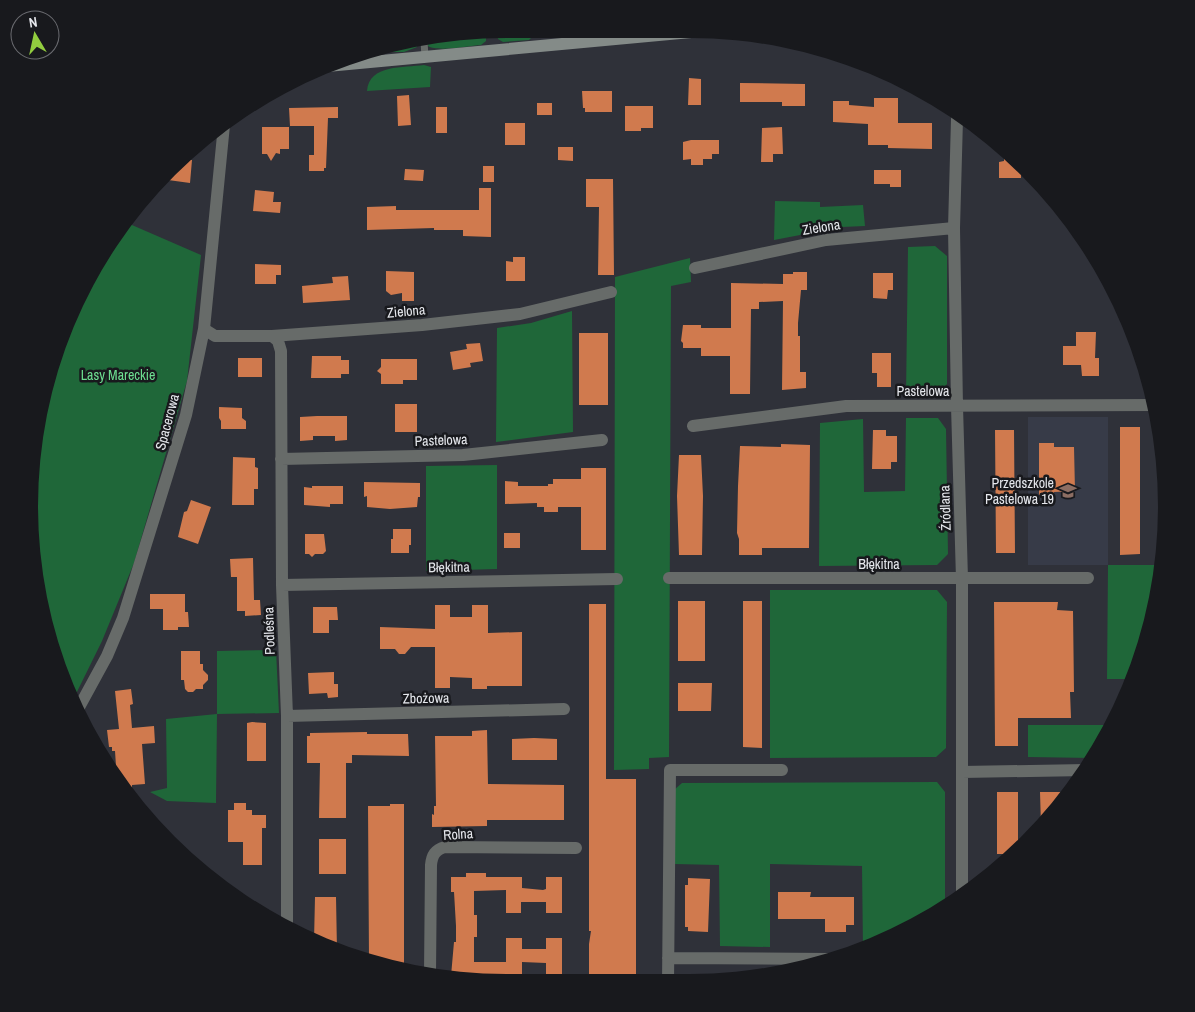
<svg xmlns="http://www.w3.org/2000/svg" width="1195" height="1012" font-family="'Archivo Narrow',sans-serif">
<style>
.built{fill:#373b48}
.green{fill:#1f6739}
.building{fill:#d07a4e}
.lines{fill:none;stroke-linecap:round;stroke-linejoin:round}
.lane{stroke:#676b69;stroke-width:7}
.street{stroke:#676b69;stroke-width:12}
.secondary{stroke:#848b88;stroke-width:12}
.labels{text-anchor:middle;stroke-width:5;stroke-linejoin:round;paint-order:stroke}
.street-label{font-size:14px;fill:#e5e7ec;stroke:#18191d}
.park-label{font-size:14px;fill:#6ddf91;stroke:#18191d}
.poi-label{font-size:14px;fill:#e5e7ec;stroke:#18191d;text-anchor:end}
</style>
<rect width="100%" height="100%" fill="#2f3139"/>
<!-- built -->
<path class="built" d="M1028,417H1108V565H1028Z"/>
<!-- green -->
<path class="green" d="M558,30H583L582,33L578,35L545,38L540,35L539,31Z
M531,32V38L529,40L503,42L498,39L497,35Z
M486,36V41L481,45C469,46 437,52 428,46V42Z
M394,43H417V47L404,52H380V46Z
M424,65L431,67L430,87L367,91C369,64 404,68 424,65Z
M775,201L820,202V207L863,205L865,226L842,227L774,240Z
M125,222L201,255L187,381L134,563L102,641L72,702L65,688L33,568V444L54,352L109,241Z
M935,246L947,256V384L938,393L906,395L908,247Z
M690,258L691,282L671,286L669,757L649,758V769L614,770L615,277Z
M572,311L573,432L496,442L497,328L531,323Z
M906,418H938L946,429L948,554L937,565L819,566L820,423L863,419L864,492L905,491Z
M497,465V569L426,571V466Z
M1108,565H1160L1157,599L1133,679H1107Z
M770,590H937L947,602L946,748L936,757L770,758Z
M276,650L279,713L217,714L216,803L167,801L150,792L167,788L166,719L217,714V651Z
M1028,725H1108V730L1093,758L1028,757Z
M937,782L945,792V908L871,947L863,950L862,866L770,864V947L720,946L719,865L674,864V790L682,783Z"/>
<!-- building -->
<path class="building" d="M689,78L701,79V105H688Z
M740,83L805,84V106H782V102H740Z
M582,91H612V112H585V108H583Z
M409,95L411,125L398,126L397,96Z
M874,98H898V123H932V149L888,148V145H868V124L833,122V101H849V105L874,107Z
M537,103H552V115H537Z
M625,106H653V128H641V131H625Z
M338,107V118H328L326,168H324V171H309V155H314V126H290L289,108Z
M436,107H447V133H436Z
M505,123H525V145H505Z
M262,127H289V149H280V154L276,153L271,161L267,154H262Z
M782,127L783,154H773V162H761L762,128Z
M691,140H719V154H712V159H703V165H691V159L683,160V142Z
M558,147H573V161L558,160Z
M1004,153L1021,165V178H999V162L1004,161Z
M181,159L192,160L190,183L168,180V173Z
M483,166H494V182H483Z
M405,169L424,170L423,181L404,180Z
M874,170H901V187H890V184H874Z
M586,179H613L614,275H598L599,207H586Z
M479,188H491V237L463,236V230H434V228L367,230V207L396,206V210H479Z
M255,190L274,192L273,202H281L280,213L253,211Z
M513,257H525V281H506V261L513,262Z
M255,264L281,265V275H276V284H255Z
M386,271L414,272V301H402V293L391,295L386,291Z
M793,272H807V290H801L798,323V336H800V372H806V388L782,390L783,301L759,302V309H751L750,394H730V356H701V348H683V343L681,341L683,325H701V328H731V283L783,284V274H793Z
M873,273H893V290H888L887,299L873,298Z
M348,276L350,300L303,303L302,286L333,283L332,277Z
M1076,332H1096L1095,358H1099V376H1082L1081,365H1063V346H1076Z
M579,333H608V405H579Z
M480,343L483,361L470,363L471,367L453,370L450,352L467,349L466,344Z
M872,353H891V387H877V373H872Z
M312,356H341V360H349V374H341V378H311Z
M238,358H262V377H238Z
M381,359H417V380H403V384H381V374L377,371L381,367Z
M395,404H417V432H395Z
M219,407L242,408V418L246,421V429H221V421L219,418Z
M317,416H347V440L335,441V436H313V440L300,441V417Z
M1120,427H1140V554L1120,555Z
M873,430H886V436H897V462H891V469H872Z
M995,430H1014L1015,553H996Z
M1039,443H1054V447H1074L1075,491L1054,492V494L1039,495Z
M781,444L810,445L809,548H762V555H739V539L737,533L738,486L740,446L781,447Z
M679,455H701L703,496L702,555H679L677,496Z
M233,457L255,458V467L258,468V489H254V505H232Z
M581,468H606V550H581V507H558V512H544V507H537V503L505,504V481L518,482V486H548V484H553V479H581Z
M364,482L420,483V497H418L417,507L390,509L367,507V496L364,497Z
M312,486H343V504H330V507L304,505V487L312,488Z
M191,500L211,507L198,544L178,537L184,512L187,511Z
M393,529H411V545H409V553H391V539H393Z
M504,533H520V548H504Z
M305,534H324L326,551L323,554H315L312,557L309,554H305Z
M253,558L254,600H260L261,615L245,616V611H237V577H231L230,559Z
M150,594H185V612H188L189,627H178V630H163V609H150Z
M678,601H705V661H678Z
M743,601H762V748L743,747Z
M994,602H1058L1057,610L1073,611L1074,692H1070L1071,718H1018V746H995Z
M589,604H606V779H636V983H590L589,981V944L591,931H589Z
M435,605H450V617H472V605H488V633L522,632V686H487V689H472V678L450,677V688H435V647H411L405,654H399L395,649H380V627L435,629Z
M313,607H337L338,620H329V633H313Z
M181,651H200V664H203V670L208,675V680L203,685V689H196L193,692H188L185,689L184,680H181Z
M334,672V684H338V697L328,698L327,693L309,694L308,673Z
M678,683H712L711,711H678Z
M131,689L133,704L130,705L132,728L154,726L155,743L142,744L145,784L132,785V788H123L117,781L115,751H112V747H109L107,730L119,729L115,691Z
M252,722L266,723V761H247V723Z
M487,730L488,784L564,785V820H487V826L432,827V814L434,815V806H436L435,736H472V731Z
M367,732V734H408L409,756L352,755V763H346V818H319L320,763H307V736H310V733Z
M534,738L557,739V760H512V739Z
M997,792H1018V850L1014,854H997Z
M1040,792H1062L1061,801L1041,826Z
M234,803H246V810H252V815H266V828H262V865H243V842H228V810H234Z
M390,804H404V965H390V963L369,961L368,806H390Z
M319,839H346V874H319Z
M466,873H486V877H522V888L543,890L546,889V877H562V913H546V902H521V913H506V890L474,891V915H477V937H474V962H506V938H522V949H546V938H562V974H546V963L522,962V974H486V980L466,979V976H451L454,942H456V926L454,892H451V877H466Z
M688,878L710,879L708,932L688,931V927H685V885H688Z
M778,892H811L810,897H854V925H846V932H825V919H778Z
M315,897H336L337,951L314,941Z"/>
<g class="lines">
<!-- lane -->
<path class="lane" d="M424,40L425,58"/>
<!-- street -->
<path class="street" d="M957,119L954,228L957,406L962,579V896
M695,268L826,240L954,228
M204,329L215,336H272L422,325L520,314L611,292
M272,336L278,341L281,351L282,585L287,716V928
M693,426L846,406L1155,405
M281,459L463,455L602,440
M669,578H1088
M282,585L617,579
M77,711L107,656L123,618L186,415L204,329L224,125
M287,716L564,709
M962,772L1086,770
M668,958L830,959
M430,973L431,865C432,855 435,850 445,847L576,848
M668,983L670,770H782"/>
<!-- secondary -->
<path class="secondary" d="M327,66L691,32"/>
</g>
<!-- icons -->
<defs>
<g id="school-bare" transform="scale(1.35)"><path d="M0-5L7-2L0 1L-7-2ZM-4 1L0 2.5L4 1V4Q0 6-4 4Z" fill="#8d6e63" stroke="#18191d" stroke-width="2.5" paint-order="stroke"/></g>
</defs>
<g fill-rule="evenodd">
<use href="#school-bare" x="1068" y="491"/>
</g>
<g class="labels">
<!-- street labels -->
<g class="street-label">
<text transform="translate(821 227) rotate(-9)" y="5">Zielona</text>
<text transform="translate(406 311) rotate(-5)" y="5">Zielona</text>
<text x="923" y="396">Pastelowa</text>
<text transform="translate(167 422) rotate(-75)" y="5">Spacerowa</text>
<text transform="translate(441 440) rotate(-2)" y="5">Pastelowa</text>
<text transform="translate(945 508) rotate(-92)" y="5">Źródlana</text>
<text x="879" y="569">Błękitna</text>
<text transform="translate(449 567) rotate(-1)" y="5">Błękitna</text>
<text transform="translate(269 631) rotate(-92)" y="5">Podleśna</text>
<text transform="translate(426 698) rotate(-1)" y="5">Zbożowa</text>
<text transform="translate(458 834) rotate(-4)" y="5">Rolna</text>
</g>
<!-- park labels -->
<g class="park-label">
<text x="118" y="380">Lasy Mareckie</text>
</g>
<!-- poi labels -->
<g class="poi-label">
<text x="1054" y="488">Przedszkole<tspan x="1054" dy="16">Pastelowa 19</tspan></text>
</g>
</g>
<!-- crop -->
<path d="M0 0H1195V1012H0ZM506 38H690A468 468 0 0 1 1158 506V506A468 468 0 0 1 690 974H506A468 468 0 0 1 38 506V506A468 468 0 0 1 506 38Z" fill="#18191d" fill-rule="evenodd"/>
<!-- north arrow -->
<g transform="translate(35 35) rotate(351)"><circle r="24" fill="#18191d" stroke="#6a6b70"/>
<path d="M0-4L9 19L0 12L-9 19Z" fill="#92cd3f"/>
<text y="-8" font-size="14" font-weight="bold" text-anchor="middle" fill="#e5e7ec">N</text>
</g>
</svg>
